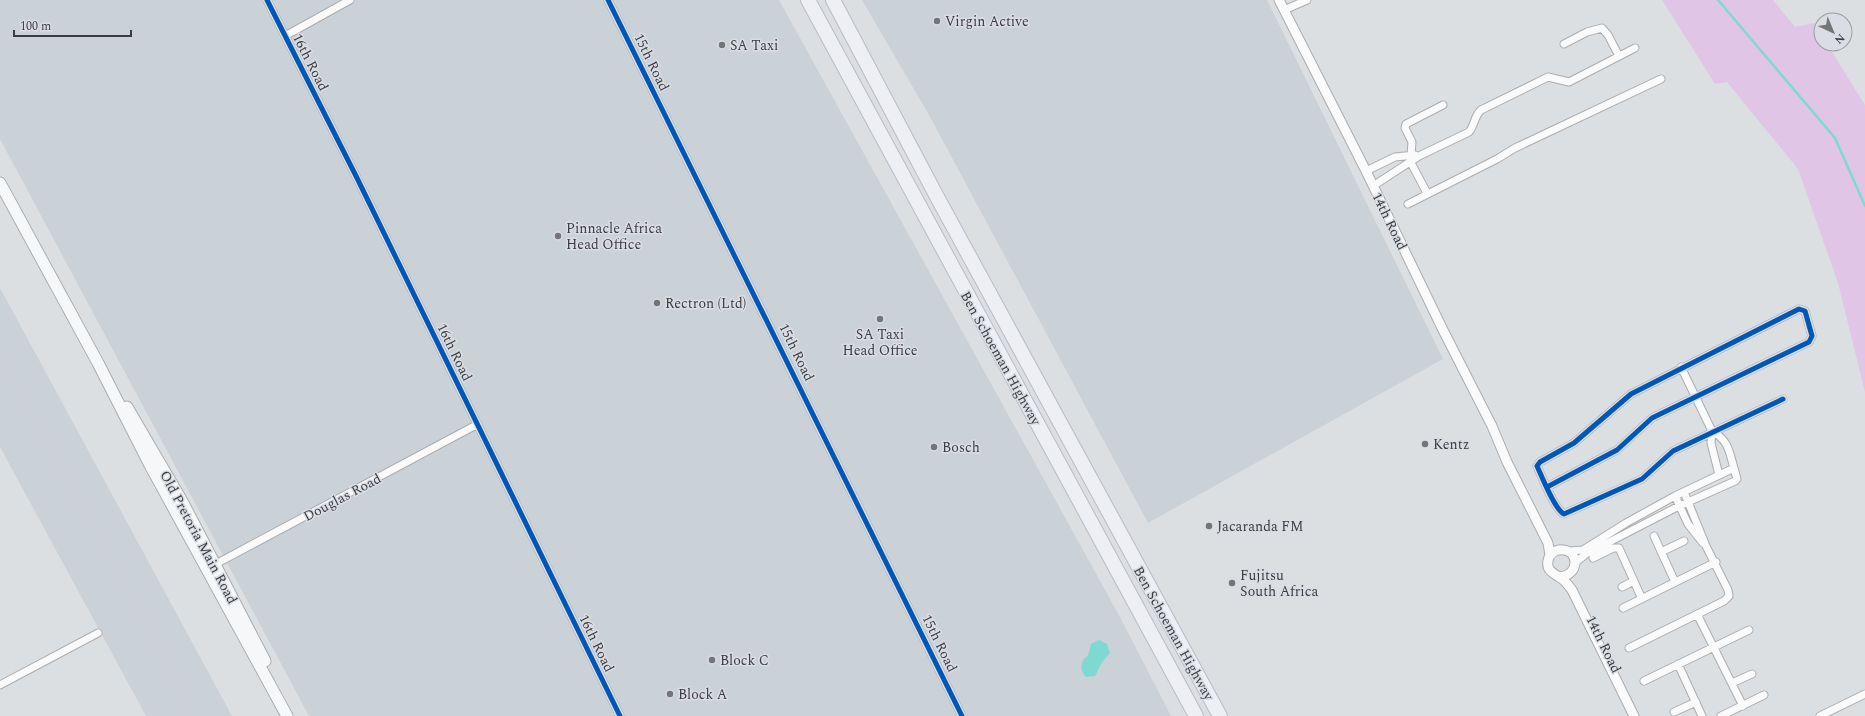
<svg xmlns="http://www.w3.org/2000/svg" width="1865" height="716" font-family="Spectral,serif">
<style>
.built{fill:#cad1d7}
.green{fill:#e0c5e7}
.water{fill:#7dd9d1}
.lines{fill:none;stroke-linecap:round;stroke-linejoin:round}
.stream{stroke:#7dd9d1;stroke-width:2.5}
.minor-casing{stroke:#aaacae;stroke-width:9}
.tertiary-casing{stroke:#aaacae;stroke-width:11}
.secondary-casing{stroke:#aaacae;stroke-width:13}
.motorway-casing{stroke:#babbc3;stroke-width:16}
.minor{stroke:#fafafb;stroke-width:7}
.tertiary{stroke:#fafafb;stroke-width:9}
.secondary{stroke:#f6f7f9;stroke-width:11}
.motorway{stroke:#eeeef5;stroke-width:14}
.rail{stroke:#d0d1d1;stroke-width:2.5;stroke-dasharray:5 5;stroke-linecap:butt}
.cycleway-casing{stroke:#dadee4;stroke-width:8}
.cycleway{stroke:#0057b8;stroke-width:5}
.poi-dot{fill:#737577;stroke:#dadee4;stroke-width:1.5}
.labels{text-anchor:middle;stroke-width:3;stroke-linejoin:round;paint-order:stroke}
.poi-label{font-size:14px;fill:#3a3c3e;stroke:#dadee4;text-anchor:start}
.street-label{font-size:14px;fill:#3a3c3e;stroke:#dadee4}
</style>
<rect width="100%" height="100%" fill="#dcdfe2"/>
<!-- built -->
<path class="built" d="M0,0H779L1120,617L1171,716H309L0,139Z
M862,0H1267L1443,359L1148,523L929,115Z
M0,288L232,716H146L0,447Z"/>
<!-- green -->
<path class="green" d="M1662,0H1773L1795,27L1814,23L1821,34V44H1827L1865,105V392L1838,283L1798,169L1727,82L1715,84Z"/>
<!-- water -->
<path class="water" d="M1099,640L1107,644L1110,653L1102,662L1095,676L1086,677C1080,671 1079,661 1088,656L1091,644Z"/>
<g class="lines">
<!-- stream -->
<path class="stream" d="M1718,0L1835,138L1865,206"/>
<!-- minor casing -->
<g class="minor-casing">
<path id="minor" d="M267,0L356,176L620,716
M608,0L962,716
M1284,10L1307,0
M285,36L350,0
M1564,44L1587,32L1602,28L1608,35L1619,56
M1411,155L1412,142L1405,128L1406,124L1443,105
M1410,161L1427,193
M1366,171L1395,157L1415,155
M1373,186L1419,156L1469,132C1475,125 1474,116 1481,110L1548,77L1569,82L1635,48
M1408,204L1497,159L1515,148L1661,79
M1681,367L1712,431
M1719,475L1711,443L1712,431C1729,441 1729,451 1734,468
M1547,487L1617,450L1652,418L1809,342L1812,336L1805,311L1799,309L1631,394L1574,443L1540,462L1537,466C1542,477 1555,510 1564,514L1642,479L1673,451L1783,399
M1675,496L1688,524L1703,543
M1654,536L1675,582
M1569,551L1583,550L1626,523L1675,496L1734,468L1737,479L1735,481L1679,506L1586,554L1575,563
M1661,552L1684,541
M1593,558L1613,548H1619L1642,599
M212,566L478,424
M1622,587L1634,581
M1623,608L1716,562
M1697,614L1743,706
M1629,648L1724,601L1729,596L1728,590L1706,546L1684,492
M1678,664L1702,716
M1644,681L1749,630
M1732,683L1752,674
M0,685L98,633
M1674,712L1696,702
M1721,716L1764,695
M1820,716L1865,694"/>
</g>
<!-- tertiary casing -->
<g class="tertiary-casing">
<path id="tertiary" d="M1279,0L1366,171L1443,330L1492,426L1507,462L1548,543L1550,555
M1560,577C1568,576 1575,571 1575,562C1574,546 1550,546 1548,561C1546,570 1553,573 1559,577C1564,579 1569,586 1572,590L1634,716"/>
</g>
<!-- secondary casing -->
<g class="secondary-casing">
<path id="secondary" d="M0,183L98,363L150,465L287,716
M127,407L183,503L265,661"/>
</g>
<!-- motorway casing -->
<g class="motorway-casing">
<path id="motorway" d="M808,0L1196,716
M833,0L936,195L1220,716"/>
</g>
<!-- minor -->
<use href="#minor" class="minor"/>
<!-- tertiary -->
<use href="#tertiary" class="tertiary"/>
<!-- secondary -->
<use href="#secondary" class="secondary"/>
<!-- motorway -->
<use href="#motorway" class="motorway"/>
<!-- rail -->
<path class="rail" d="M0,355L195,716"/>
<!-- cycleway casing -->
<g class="cycleway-casing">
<path id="cycleway" d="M267,0L356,176L620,716
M608,0L962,716
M1547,487L1617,450L1652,418L1809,342L1812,336L1805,311L1799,309L1631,394L1574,443L1540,462L1537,466C1542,477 1555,510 1564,514L1642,479L1673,451L1783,399"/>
</g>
<!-- cycleway -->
<use href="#cycleway" class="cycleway"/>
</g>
<!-- markers -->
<g class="poi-dot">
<circle cx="937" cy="21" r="4"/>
<circle cx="722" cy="45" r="4"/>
<circle cx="558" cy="236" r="4"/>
<circle cx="657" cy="303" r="4"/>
<circle cx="880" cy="319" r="4"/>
<circle cx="1425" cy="444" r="4"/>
<circle cx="934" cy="447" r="4"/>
<circle cx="1209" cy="526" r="4"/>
<circle cx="1232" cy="583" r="4"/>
<circle cx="712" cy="660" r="4"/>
<circle cx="670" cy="694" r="4"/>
</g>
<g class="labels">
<!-- poi labels -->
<g class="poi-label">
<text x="945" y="26">Virgin Active</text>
<text x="730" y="50">SA Taxi</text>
<text x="566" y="233">Pinnacle Africa<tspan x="566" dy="16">Head Office</tspan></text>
<text x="665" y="308">Rectron (Ltd)</text>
<text x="880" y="339" text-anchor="middle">SA Taxi<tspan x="880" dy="16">Head Office</tspan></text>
<text x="1433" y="449">Kentz</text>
<text x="942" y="452">Bosch</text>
<text x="1217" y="531">Jacaranda FM</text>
<text x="1240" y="580">Fujitsu<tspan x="1240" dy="16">South Africa</tspan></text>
<text x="720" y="665">Block C</text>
<text x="678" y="699">Block A</text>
</g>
<!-- street labels -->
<g class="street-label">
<text transform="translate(311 62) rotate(63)" y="5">16th Road</text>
<text transform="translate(652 62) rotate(64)" y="5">15th Road</text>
<text transform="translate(1390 221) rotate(64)" y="5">14th Road</text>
<text transform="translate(455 352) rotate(64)" y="5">16th Road</text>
<text transform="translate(797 352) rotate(64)" y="5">15th Road</text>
<text transform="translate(1001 358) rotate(61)" y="5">Ben Schoeman Highway</text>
<text transform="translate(342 497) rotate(-28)" y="5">Douglas Road</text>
<text transform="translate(199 537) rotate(62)" y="5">Old Pretoria Main Road</text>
<text transform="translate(1174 633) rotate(61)" y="5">Ben Schoeman Highway</text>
<text transform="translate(597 643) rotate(64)" y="5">16th Road</text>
<text transform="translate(940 643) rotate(64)" y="5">15th Road</text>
<text transform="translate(1604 644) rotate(64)" y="5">14th Road</text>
</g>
</g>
<!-- north arrow -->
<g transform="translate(1833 32) rotate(136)"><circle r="19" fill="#dadee4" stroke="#9a9da2"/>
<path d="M0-3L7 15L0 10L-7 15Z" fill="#737577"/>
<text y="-6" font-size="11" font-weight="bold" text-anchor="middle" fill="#3a3c3e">N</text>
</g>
<!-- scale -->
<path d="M14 30v6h117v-6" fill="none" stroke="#3a3c3e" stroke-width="2"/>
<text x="20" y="30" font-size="12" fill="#3a3c3e" stroke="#dadee4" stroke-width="3" paint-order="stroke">100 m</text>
</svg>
